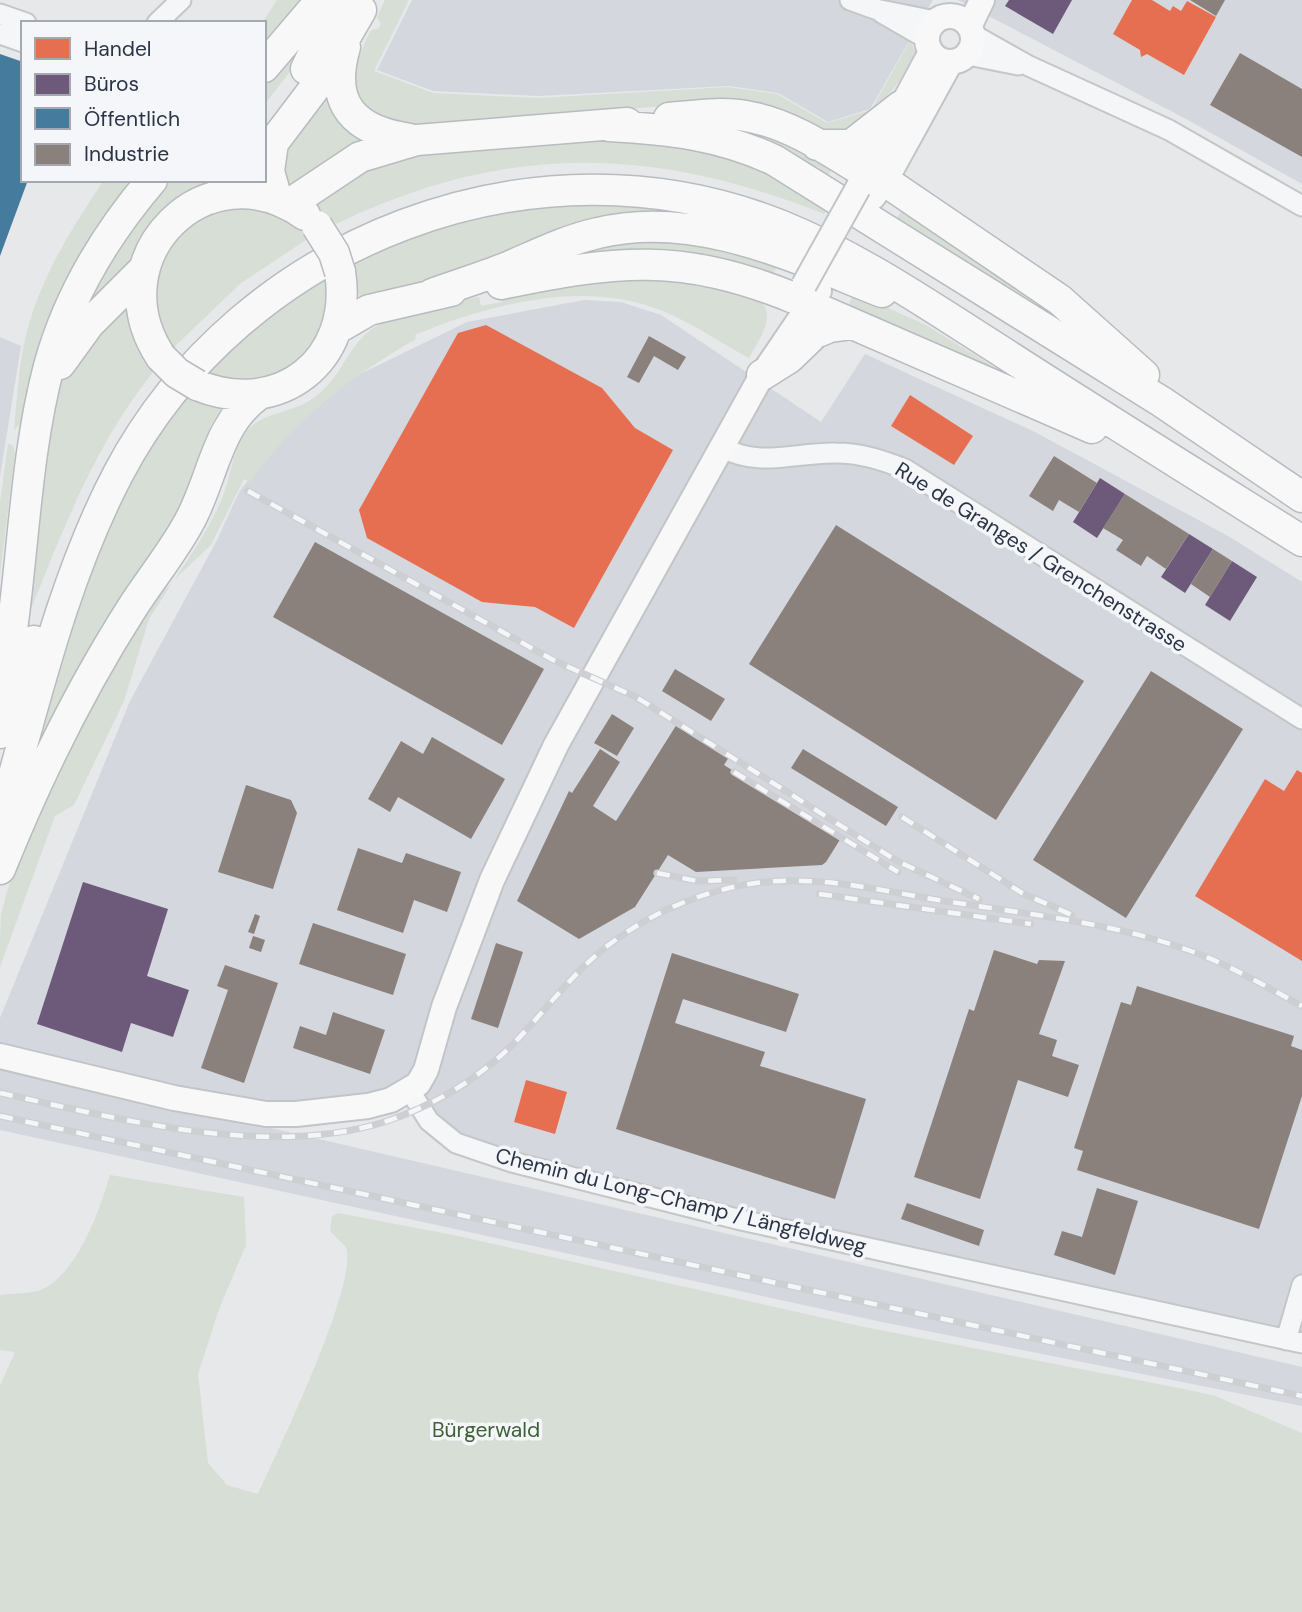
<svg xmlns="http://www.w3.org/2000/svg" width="1302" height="1612" font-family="'DM Sans',sans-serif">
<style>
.built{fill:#d4d7dd}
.green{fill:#d6ded6}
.shops{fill:#e76f51}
.offices{fill:#6d597a}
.public{fill:#457b9d}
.industry{fill:#8a817c}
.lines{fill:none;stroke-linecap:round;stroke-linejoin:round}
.minor-casing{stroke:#c4c6c8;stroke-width:23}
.major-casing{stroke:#c2c5c8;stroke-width:28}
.highway-casing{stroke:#b8bbbf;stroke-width:33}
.minor{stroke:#f5f6f7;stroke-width:19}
.major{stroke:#f8f8f8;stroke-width:24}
.highway{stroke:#f8f8f8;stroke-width:30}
.rail-casing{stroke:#cecfd2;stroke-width:7}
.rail{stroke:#f4f6f9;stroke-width:4.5;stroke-dasharray:13;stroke-linecap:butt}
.major-bridge-casing{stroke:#c2c5c8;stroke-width:28;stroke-linecap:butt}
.highway-bridge-casing{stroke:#b8bbbf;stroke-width:33;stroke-linecap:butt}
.major-bridge{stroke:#f8f8f8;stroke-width:24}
.highway-bridge{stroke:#f8f8f8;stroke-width:30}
.labels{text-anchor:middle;stroke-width:7;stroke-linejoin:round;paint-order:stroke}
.street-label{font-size:21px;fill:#2b3445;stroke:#f4f6f9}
.park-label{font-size:21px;fill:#3f6138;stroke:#f4f6f9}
</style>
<rect width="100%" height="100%" fill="#e6e8ea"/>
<!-- built -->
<path class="built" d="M412,0H933L870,109L828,122L778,93L729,86L539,96L433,91L377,70Z
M958,0H1302V184L1186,119Z
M584,300L621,302L661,315L821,422L865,354L1033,431L1228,536L1302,582V1343L741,1220L456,1143L410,1091L296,1114L0,1056V1018L130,701L217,540L239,492L296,420L352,378L467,322Z
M0,337L21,346L0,476Z
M0,1065L1302,1367V1406L882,1322L0,1130Z"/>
<!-- green -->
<path class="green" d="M277,0H307L264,51L262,23Z
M385,0H409L374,71L433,93L538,98L728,87L777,94L827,123L871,110L910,41L916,53C906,81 868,117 845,136L680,105L403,125C339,116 349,74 371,30L378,29L381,24L377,17Z
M308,26L296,64L264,105V74Z
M328,96L372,137L290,188C272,149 308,126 328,96Z
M745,122L836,163L827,177L817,166L814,169L709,124Z
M616,135L689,138L832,201L824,214C652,145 504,143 336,224L311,203L369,159Z
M104,180H134L22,422L14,430C17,402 18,372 24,344C37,283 69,232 104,180Z
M162,180H215L77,318L94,275Z
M601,203L703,215L694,224L360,296L357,293L352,262L361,255L476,215Z
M226,204L286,215L312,236L241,283L170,351L150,289L173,234Z
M905,205L1095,343L896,220Z
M683,239L777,265L772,279L560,257L620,241Z
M330,271L332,305L308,357L269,382L201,377L227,350Z
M692,276L759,300C778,315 758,341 749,358C721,343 694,324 665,312C587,278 490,304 415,335L416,339C350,377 295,420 250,482L244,479L211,545L175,579C192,553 209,529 221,501C231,479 232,449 247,431C261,413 290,413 309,401C339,381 340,363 360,340C387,309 440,305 479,297L481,306L502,302L500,292L578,278Z
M854,293L926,325L1033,391L845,313Z
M128,300L139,346L153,372C94,446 62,532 27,619C34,555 39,416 70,364C84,341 110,320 128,300Z
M185,395L221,408L210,427L197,481L31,766L91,570L123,492Z
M8,444L13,445L15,454L0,574V502Z
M172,583L149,619L124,701L74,805L55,816L0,967C0,950 0,930 1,914C23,825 71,739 118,661C134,633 147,605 172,583Z
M110,1175L244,1197L246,1245L219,1309L198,1374L208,1463L227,1485L258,1494C277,1452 359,1284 346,1247L330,1231L332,1216L338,1213L458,1236L864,1327L1179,1388L1215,1396L1302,1433V1612H0V1386L15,1352L0,1350V1295C12,1293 27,1294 38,1291C76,1278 100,1210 110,1175Z"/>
<!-- shops -->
<path class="shops" d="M1132,0H1152L1170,11L1173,6L1181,11L1187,1L1216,17L1184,75L1147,54L1141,57L1140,50L1113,34Z
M1250,94L1302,125V140L1296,151L1236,118Z
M486,325L602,388L635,428L673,450L574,628L535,607L482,602L367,538L359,510L458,333Z
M910,395L973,436L954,465L891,426Z
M1297,770L1302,773V961L1195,896L1265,779L1284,791Z
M526,1080L567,1092L555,1134L514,1122Z"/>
<!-- offices -->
<path class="offices" d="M1009,0H1072L1053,34L1005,6Z
M1100,478L1125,494L1097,538L1073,522Z
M1189,534L1213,549L1185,593L1161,577Z
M1232,561L1257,577L1230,621L1205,605Z
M83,882L168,909L147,976L189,990L173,1037L131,1023L122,1052L37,1024Z"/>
<!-- public -->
<path class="public" d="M0,54L23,62V180H28L0,256Z"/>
<!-- industry -->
<path class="industry" d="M1190,0H1225L1216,16Z
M1240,53L1302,89V157L1210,105Z
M649,336L686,357L678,370L654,356L639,383L627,377Z
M1054,456L1097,483L1079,512L1059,500L1053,511L1029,496Z
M1125,494L1189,534L1166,569L1147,556L1141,566L1116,550L1123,540L1103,528Z
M836,525L1084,681L996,820L749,664Z
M315,542L544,669L502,745L273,617Z
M1213,549L1232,561L1210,597L1191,584Z
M675,669L725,699L711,721L662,691Z
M1151,671L1243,729L1126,918L1033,860Z
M612,714L634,728L617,756L594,743Z
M677,724L729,757L724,765L841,838L826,862L822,865L696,872L668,855L635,907L579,939L517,901L569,791L572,793L600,749L620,762L593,806L616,821Z
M432,737L505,779L471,839L398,797L390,812L368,799L401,741L423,754Z
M803,749L898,807L886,826L791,768Z
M246,785L291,800L297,813L273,889L218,872Z
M358,848L402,863L406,853L461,872L447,912L414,900L403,933L337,910Z
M255,914L260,916L254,934L248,932Z
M313,923L406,954L393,995L299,964Z
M253,936L265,940L261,952L249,948Z
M496,943L523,952L498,1028L471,1019Z
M994,950L1037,964L1039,960L1065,961L1039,1034L1057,1040L1052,1056L1079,1065L1068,1097L1018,1080L980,1199L914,1177L969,1009L974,1011Z
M672,953L799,994L786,1032L683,999L675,1023L765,1052L760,1066L866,1099L835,1199L616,1129Z
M225,965L278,983L244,1083L201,1068L228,990L217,986Z
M1137,986L1294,1036L1291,1046L1302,1050V1096L1259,1229L1077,1170L1083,1151L1074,1148L1121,1002L1131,1005Z
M333,1012L385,1030L370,1074L293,1048L300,1026L326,1035Z
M1097,1188L1138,1201L1115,1275L1054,1255L1062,1231L1082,1237Z
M907,1203L984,1230L979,1246L901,1219Z"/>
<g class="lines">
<!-- minor casing -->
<g class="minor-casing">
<path id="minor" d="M850,0L875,9L935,21
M882,13L927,39
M0,14L26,23
M157,23L181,0
M0,34L23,42
M974,35L1029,66L1169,130L1302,206
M968,55L1018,65
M723,448C761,468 796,452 836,453C861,453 882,460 905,469L1302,719
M410,1091L429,1121L456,1143L512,1162L741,1220L1302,1343
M1286,1340L1302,1285"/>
</g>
<!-- major casing -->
<g class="major-casing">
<path id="major" d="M927 39a23 23 0 1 1 46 0a23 23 0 1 1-46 0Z
M970,25L982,0
M858,188L931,52
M873,197L885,181L950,63
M0,1056L174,1098L266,1114H296L368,1106L391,1100L418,1084L426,1070L444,1007L492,880L556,745L762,375L819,291"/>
</g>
<!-- highway casing -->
<g class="highway-casing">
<path id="highway" d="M345,47C328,105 355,131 410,139
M264,67L321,0
M306,69L339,0
M669,118C698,115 727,111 755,118C794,126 832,153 866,173
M609,126C668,129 720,135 774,160L1162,402L1302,497
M817,145H851L901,106
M885,181L1060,300L1144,375
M277,200L269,171L273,143L320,81L361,10
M288,205L360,157L417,140L627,123
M501,284C617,260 681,252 794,298
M432,294C457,285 483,277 508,267C538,254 566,240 598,233C695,209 793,257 882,292
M809,305L1092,428
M338,328L369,310L451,291
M161,357C95,258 207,145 305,215
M60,364L89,324L143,270
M762,375L789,358L815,333L830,327L853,324
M197,385C279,419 354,360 340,272
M1,694C24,586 21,472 49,366C68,297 106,234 152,180
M0,733L34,641
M0,824C34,707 61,583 118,474C241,240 536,126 782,226C863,259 931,307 1004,353C1103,417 1203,479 1302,541
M0,869C37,777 79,691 132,608C150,580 172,553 188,524C213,481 215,426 258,395"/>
</g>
<!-- minor -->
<use href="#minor" class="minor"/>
<!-- major -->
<use href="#major" class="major"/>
<!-- highway -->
<use href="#highway" class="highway"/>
<!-- rail casing -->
<g class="rail-casing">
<path id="rail" d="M248,491L555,661L636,697L897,861L979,899
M734,772L898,872
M902,817L1022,893L1072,915
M657,873L697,881L734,880
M819,894L1031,924
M0,1093C116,1118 267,1159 384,1122C433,1106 479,1079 515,1042C548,1008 575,969 614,941C655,911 705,890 756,883C816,875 874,889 932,899C1017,913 1107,921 1188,950C1228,964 1265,986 1302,1006
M0,1116L1302,1396"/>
</g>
<!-- rail -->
<use href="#rail" class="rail"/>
<!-- major-bridge casing -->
<g class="major-bridge-casing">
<path id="major-bridge" d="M804,285L858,188"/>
</g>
<!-- highway-bridge casing -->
<g class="highway-bridge-casing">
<path id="highway-bridge" d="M317,226L334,253L340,272
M161,357L177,373L197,385"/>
</g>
<!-- major-bridge -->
<use href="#major-bridge" class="major-bridge"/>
<!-- highway-bridge -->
<use href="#highway-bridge" class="highway-bridge"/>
</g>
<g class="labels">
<!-- street labels -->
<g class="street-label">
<text transform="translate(1041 557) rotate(32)" y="7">Rue de Granges / Grenchenstrasse</text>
<text transform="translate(681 1201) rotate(14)" y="7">Chemin du Long-Champ / Längfeldweg</text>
</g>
<!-- park labels -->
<g class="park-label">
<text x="486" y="1437">Bürgerwald</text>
</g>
</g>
<!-- legend -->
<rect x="21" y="21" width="245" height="161" fill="#f4f6f9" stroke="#a4a8b1" stroke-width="2"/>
<rect x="35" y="38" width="35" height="21" fill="#e76f51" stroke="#a4a8b1" stroke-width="2"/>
<text x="84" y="56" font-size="21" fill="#2b3445">Handel</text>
<rect x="35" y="74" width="35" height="21" fill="#6d597a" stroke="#a4a8b1" stroke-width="2"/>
<text x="84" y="91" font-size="21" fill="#2b3445">Büros</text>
<rect x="35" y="108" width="35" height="21" fill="#457b9d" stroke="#a4a8b1" stroke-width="2"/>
<text x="84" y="126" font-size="21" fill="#2b3445">Öffentlich</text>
<rect x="35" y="144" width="35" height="21" fill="#8a817c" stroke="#a4a8b1" stroke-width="2"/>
<text x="84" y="161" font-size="21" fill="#2b3445">Industrie</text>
</svg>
